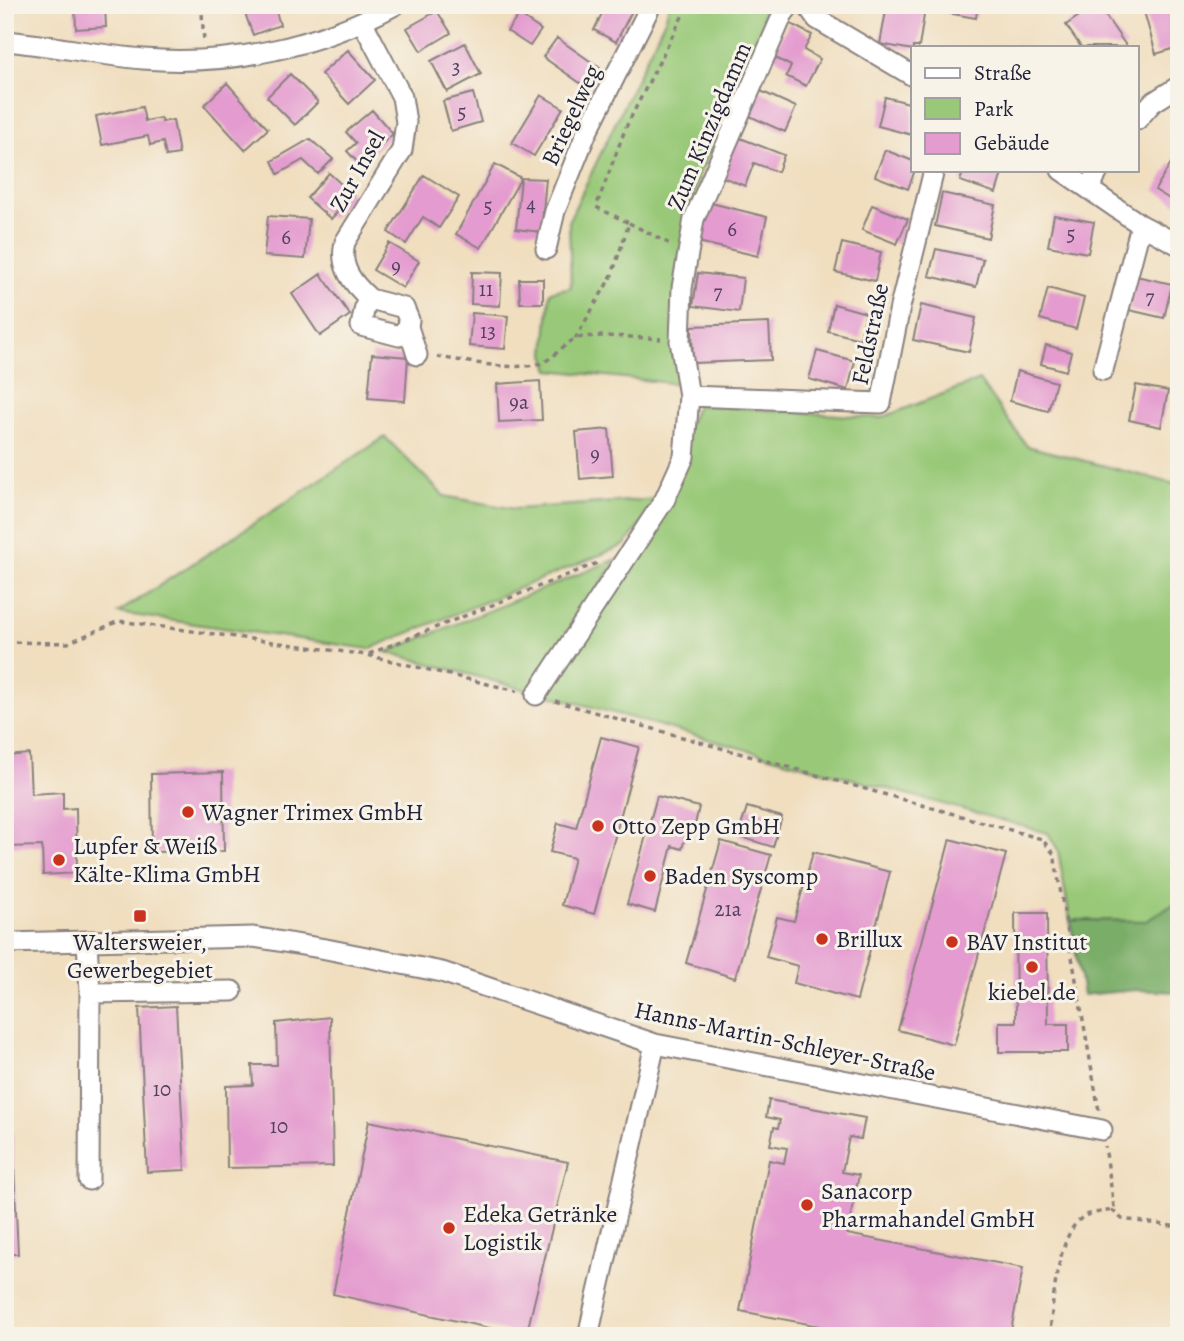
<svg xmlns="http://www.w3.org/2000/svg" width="1184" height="1341" font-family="Alegreya,serif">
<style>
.green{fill:#99c978;stroke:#5e765a;stroke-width:2}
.forest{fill:#7aad68;stroke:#4e6852;stroke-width:2}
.building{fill:#e49bcf}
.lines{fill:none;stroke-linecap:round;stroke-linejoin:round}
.minor-casing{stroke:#89807d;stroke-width:23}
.path{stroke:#89807d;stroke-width:3.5;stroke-dasharray:5 5;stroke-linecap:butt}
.minor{stroke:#fff;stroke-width:19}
.poi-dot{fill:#c8321e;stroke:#f7f3e8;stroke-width:2.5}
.labels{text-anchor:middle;stroke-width:6;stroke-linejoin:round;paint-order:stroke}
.number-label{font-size:21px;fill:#524060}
.street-label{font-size:24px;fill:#22223b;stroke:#f7f3e8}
.poi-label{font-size:24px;fill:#22223b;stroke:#f7f3e8;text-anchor:start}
</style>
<rect width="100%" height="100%" fill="#f7f3e8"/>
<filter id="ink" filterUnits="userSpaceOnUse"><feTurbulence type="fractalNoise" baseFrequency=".0143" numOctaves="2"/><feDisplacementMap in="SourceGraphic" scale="14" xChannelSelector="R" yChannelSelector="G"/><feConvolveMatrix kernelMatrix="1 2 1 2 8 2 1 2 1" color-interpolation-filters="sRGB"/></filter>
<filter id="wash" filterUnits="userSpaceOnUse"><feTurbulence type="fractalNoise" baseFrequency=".00686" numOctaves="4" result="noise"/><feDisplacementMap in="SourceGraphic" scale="28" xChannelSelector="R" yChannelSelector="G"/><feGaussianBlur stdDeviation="1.57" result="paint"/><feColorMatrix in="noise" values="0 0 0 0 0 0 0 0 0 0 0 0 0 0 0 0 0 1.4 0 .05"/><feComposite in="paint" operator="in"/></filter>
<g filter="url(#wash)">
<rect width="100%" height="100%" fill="#f0debf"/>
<!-- green -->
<path class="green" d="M669,5H767L762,17L769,21L700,172L682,238L679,384L550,370L545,354L550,292L571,287L569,220L666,17Z
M979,380L1027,446L1179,485V901L1146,921L1070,920L1058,850L1048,833L541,693L632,554L697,405L881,418Z
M385,437L444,496L515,509L659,499L625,545L369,649L118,613Z
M616,559L534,692L387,652Z"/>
<!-- forest -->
<path class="forest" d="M1179,901V992L1136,990L1083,995L1070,920L1146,921Z"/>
<g id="blocks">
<!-- building -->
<path class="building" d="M75,5H105L106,27L76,29Z
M242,5H281L275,8L280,25L253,35Z
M606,5H635L616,42L594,30Z
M887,5H978L976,18L925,9L919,47H913V50L880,44Z
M1095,5H1098L1127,47H1081L1066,25Z
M1154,5H1179V47L1156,54L1143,8Z
M437,11L451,33L421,51L407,28Z
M519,15L541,30L530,46L507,31Z
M789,23L812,35L804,50L820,59L806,86L786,76L791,66L772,56Z
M557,38L600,68L586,87L543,57Z
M465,43L481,74L447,92L431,61Z
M348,50L375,80L349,104L321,74Z
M290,74L318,102L295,125L267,97Z
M227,83L268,129L245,150L204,105Z
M756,89L796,107L785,132L745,114Z
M473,93L481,122L451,131L443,101Z
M541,95L563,108L534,156L512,143Z
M885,97L913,104L912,135L878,126Z
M142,107L145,121L161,118L162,122L173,120L179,154L166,156L163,142L150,145L148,136L102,145L96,116Z
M372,110L393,134L359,164L347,151L356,143L346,132Z
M735,136L784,155L778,172L754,163L745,186L720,176Z
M310,139L333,159L318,174L303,160L278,174L272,161Z
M885,150L913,161V170H915L908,189L875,176Z
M1171,163L1179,167V205L1155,190Z
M495,164L521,178L481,248L456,234Z
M964,170H1003L996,193L960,181Z
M329,173L353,195L331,219L307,198Z
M424,175L459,197L439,228L423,217L406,244L388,232Z
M521,178L546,179L541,232L516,229Z
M942,193L995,205L988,238L935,226Z
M707,202L767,217L758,256L698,242Z
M872,205L908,219L897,244L862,230Z
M1054,215L1094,222L1088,253L1048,246Z
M268,216L309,219L305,259L264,256Z
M389,243L419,261L403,288L373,270Z
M842,243L881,252L875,281L835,272Z
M936,249L983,259L976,287L929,276Z
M472,272L502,273L500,306L471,304Z
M698,273L743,278L739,312L693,306Z
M321,274L350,315L320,336L292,294Z
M1136,276L1172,284L1164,318L1129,310Z
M519,279H543V303H520Z
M1048,288L1084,298L1076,329L1040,319Z
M834,304L866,313L860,339L828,331Z
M921,305L976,318L969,352L913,340Z
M472,313L508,316L505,349L469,346Z
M769,323L771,360L693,363L692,326Z
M1046,345L1071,352L1066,371L1041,364Z
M817,351L855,361L848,390L809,379Z
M372,354L408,357L405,401L368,398Z
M1017,371L1056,382L1048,411L1010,401Z
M540,381L542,420L499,422L497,384Z
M1136,385L1168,391L1161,427L1129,420Z
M609,429L613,476L580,479L576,432Z
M601,737L639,747L594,914L562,905L574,858L550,852L558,823L576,828Z
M29,754L31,794L63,792V809L76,808L77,873L43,875L42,846L5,847V758L6,756Z
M223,772L224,851L152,852L151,774Z
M657,796L699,807L694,829L688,827L682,849L672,846L655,912L627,904Z
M747,807L782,817L773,847L738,836Z
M950,839L1006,854L954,1045L898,1030Z
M721,841L771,855L735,978L686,963Z
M813,852L890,872L857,1000L794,983L798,966L766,957L777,917L794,921Z
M1015,913H1047L1048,1024H1068V1052H999V1022H1016Z
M176,1006L185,1170L147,1172L139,1008Z
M330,1017L333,1166L227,1168L226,1086L253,1085L252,1065H277L276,1023Z
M5,1060H9L18,1254H5Z
M769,1100L865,1118L861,1139L849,1137L842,1172L859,1175L847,1234L1023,1268L1010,1336H872L740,1311L769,1160L784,1163L787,1148L770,1145L774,1127L778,1128L780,1120L766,1117Z
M369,1121L568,1162L526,1336L333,1294Z"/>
</g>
</g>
<g filter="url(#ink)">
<use href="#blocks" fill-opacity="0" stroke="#89807d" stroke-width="2"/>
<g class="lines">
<!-- minor casing -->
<g class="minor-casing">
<path id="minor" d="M807,5L817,19L913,76
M363,23L402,97L406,122L402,150L345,242C339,267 352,283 370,299
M5,41C51,45 97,55 143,59C230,66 318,47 395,5
M1137,120L1152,103L1179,86
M1061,170L1141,225L1179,245
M1089,188L1099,170
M546,249L555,211L586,134L651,5
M370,299L404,308L409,320L408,327L399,336L361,326L365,306Z
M408,327L417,355
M1103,370L1141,225
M689,396L881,403L900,307L934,170
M536,695L665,499L684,457L689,396L680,341L682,288L694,219L783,14L790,5
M87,942L90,993L89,1180
M5,943L253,937L326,949L442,972L655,1044L1102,1130
M90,993L232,991
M588,1336L655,1044"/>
</g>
<!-- path -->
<path class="path" d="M144,5L145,14
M198,5L202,13L204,41
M629,223L670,244
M575,339L612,275L629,223L596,207L626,127L688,5
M437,357C468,361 503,370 534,365C553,362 560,346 575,339C588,333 645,338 661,339
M5,642L68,643L119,621L367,655L517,691
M369,654L600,562
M555,701L1042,839L1054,854L1099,1111
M1112,1210L1122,1219L1179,1227
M1050,1336C1052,1308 1057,1229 1085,1216C1092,1212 1104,1212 1112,1210L1114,1207L1105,1146"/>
<!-- minor -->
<use href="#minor" class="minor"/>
</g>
</g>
<!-- markers -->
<g class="poi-dot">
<circle cx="188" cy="812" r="7"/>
<circle cx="598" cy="826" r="7"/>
<circle cx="59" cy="860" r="7"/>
<circle cx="650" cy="876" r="7"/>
<rect x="133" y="909" width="14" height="14" rx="3.5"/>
<circle cx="822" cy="939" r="7"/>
<circle cx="952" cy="942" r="7"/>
<circle cx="1032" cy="967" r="7"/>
<circle cx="807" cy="1205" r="7"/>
<circle cx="449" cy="1228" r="7"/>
</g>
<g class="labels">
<!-- number labels -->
<g class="number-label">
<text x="456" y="74">3</text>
<text x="462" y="119">5</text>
<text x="531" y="211">4</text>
<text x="488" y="213">5</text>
<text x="732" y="236">6</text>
<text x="1071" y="241">5</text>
<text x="286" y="244">6</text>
<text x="396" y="273">9</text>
<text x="486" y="296">11</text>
<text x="718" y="299">7</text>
<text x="1150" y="304">7</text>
<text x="488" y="338">13</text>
<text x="519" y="409">9a</text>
<text x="595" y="461">9</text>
<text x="728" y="916">21a</text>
<text x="162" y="1096">10</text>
<text x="279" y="1133">10</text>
</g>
<!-- street labels -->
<g class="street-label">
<text transform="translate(571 115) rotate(-65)" y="8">Briegelweg</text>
<text transform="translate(709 126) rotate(-67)" y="8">Zum Kinzigdamm</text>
<text transform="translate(357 171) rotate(-61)" y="8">Zur Insel</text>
<text transform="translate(870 334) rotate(-78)" y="8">Feldstraße</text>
<text transform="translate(785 1041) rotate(12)" y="8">Hanns-Martin-Schleyer-Straße</text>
</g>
<!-- poi labels -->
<g class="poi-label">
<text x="202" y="820">Wagner Trimex GmbH</text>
<text x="612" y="834">Otto Zepp GmbH</text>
<text x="73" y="854">Lupfer &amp; Weiß<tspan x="73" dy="28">Kälte-Klima GmbH</tspan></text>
<text x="664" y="884">Baden Syscomp</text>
<text x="836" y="947">Brillux</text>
<text x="140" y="950" text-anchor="middle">Waltersweier,<tspan x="140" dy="28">Gewerbegebiet</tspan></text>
<text x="966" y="950">BAV Institut</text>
<text x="1032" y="1000" text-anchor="middle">kiebel.de</text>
<text x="821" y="1199">Sanacorp<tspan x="821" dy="28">Pharmahandel GmbH</tspan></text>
<text x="463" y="1222">Edeka Getränke<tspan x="463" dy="28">Logistik</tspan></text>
</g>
</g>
<!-- margin -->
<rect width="1184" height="1341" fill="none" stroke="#f7f3e8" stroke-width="28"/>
<!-- legend -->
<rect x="911" y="46" width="228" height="126" fill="#f7f3e8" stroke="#a29fa3" stroke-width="2"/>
<rect x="925" y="68" width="35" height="10" fill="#ffffff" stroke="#a29fa3" stroke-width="2"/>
<text x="974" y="80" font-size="21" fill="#22223b">Straße</text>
<rect x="925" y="98" width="35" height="21" fill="#99c978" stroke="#a29fa3" stroke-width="2"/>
<text x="974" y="116" font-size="21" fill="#22223b">Park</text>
<rect x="925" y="133" width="35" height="21" fill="#e49bcf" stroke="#a29fa3" stroke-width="2"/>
<text x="974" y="150" font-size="21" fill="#22223b">Gebäude</text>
</svg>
